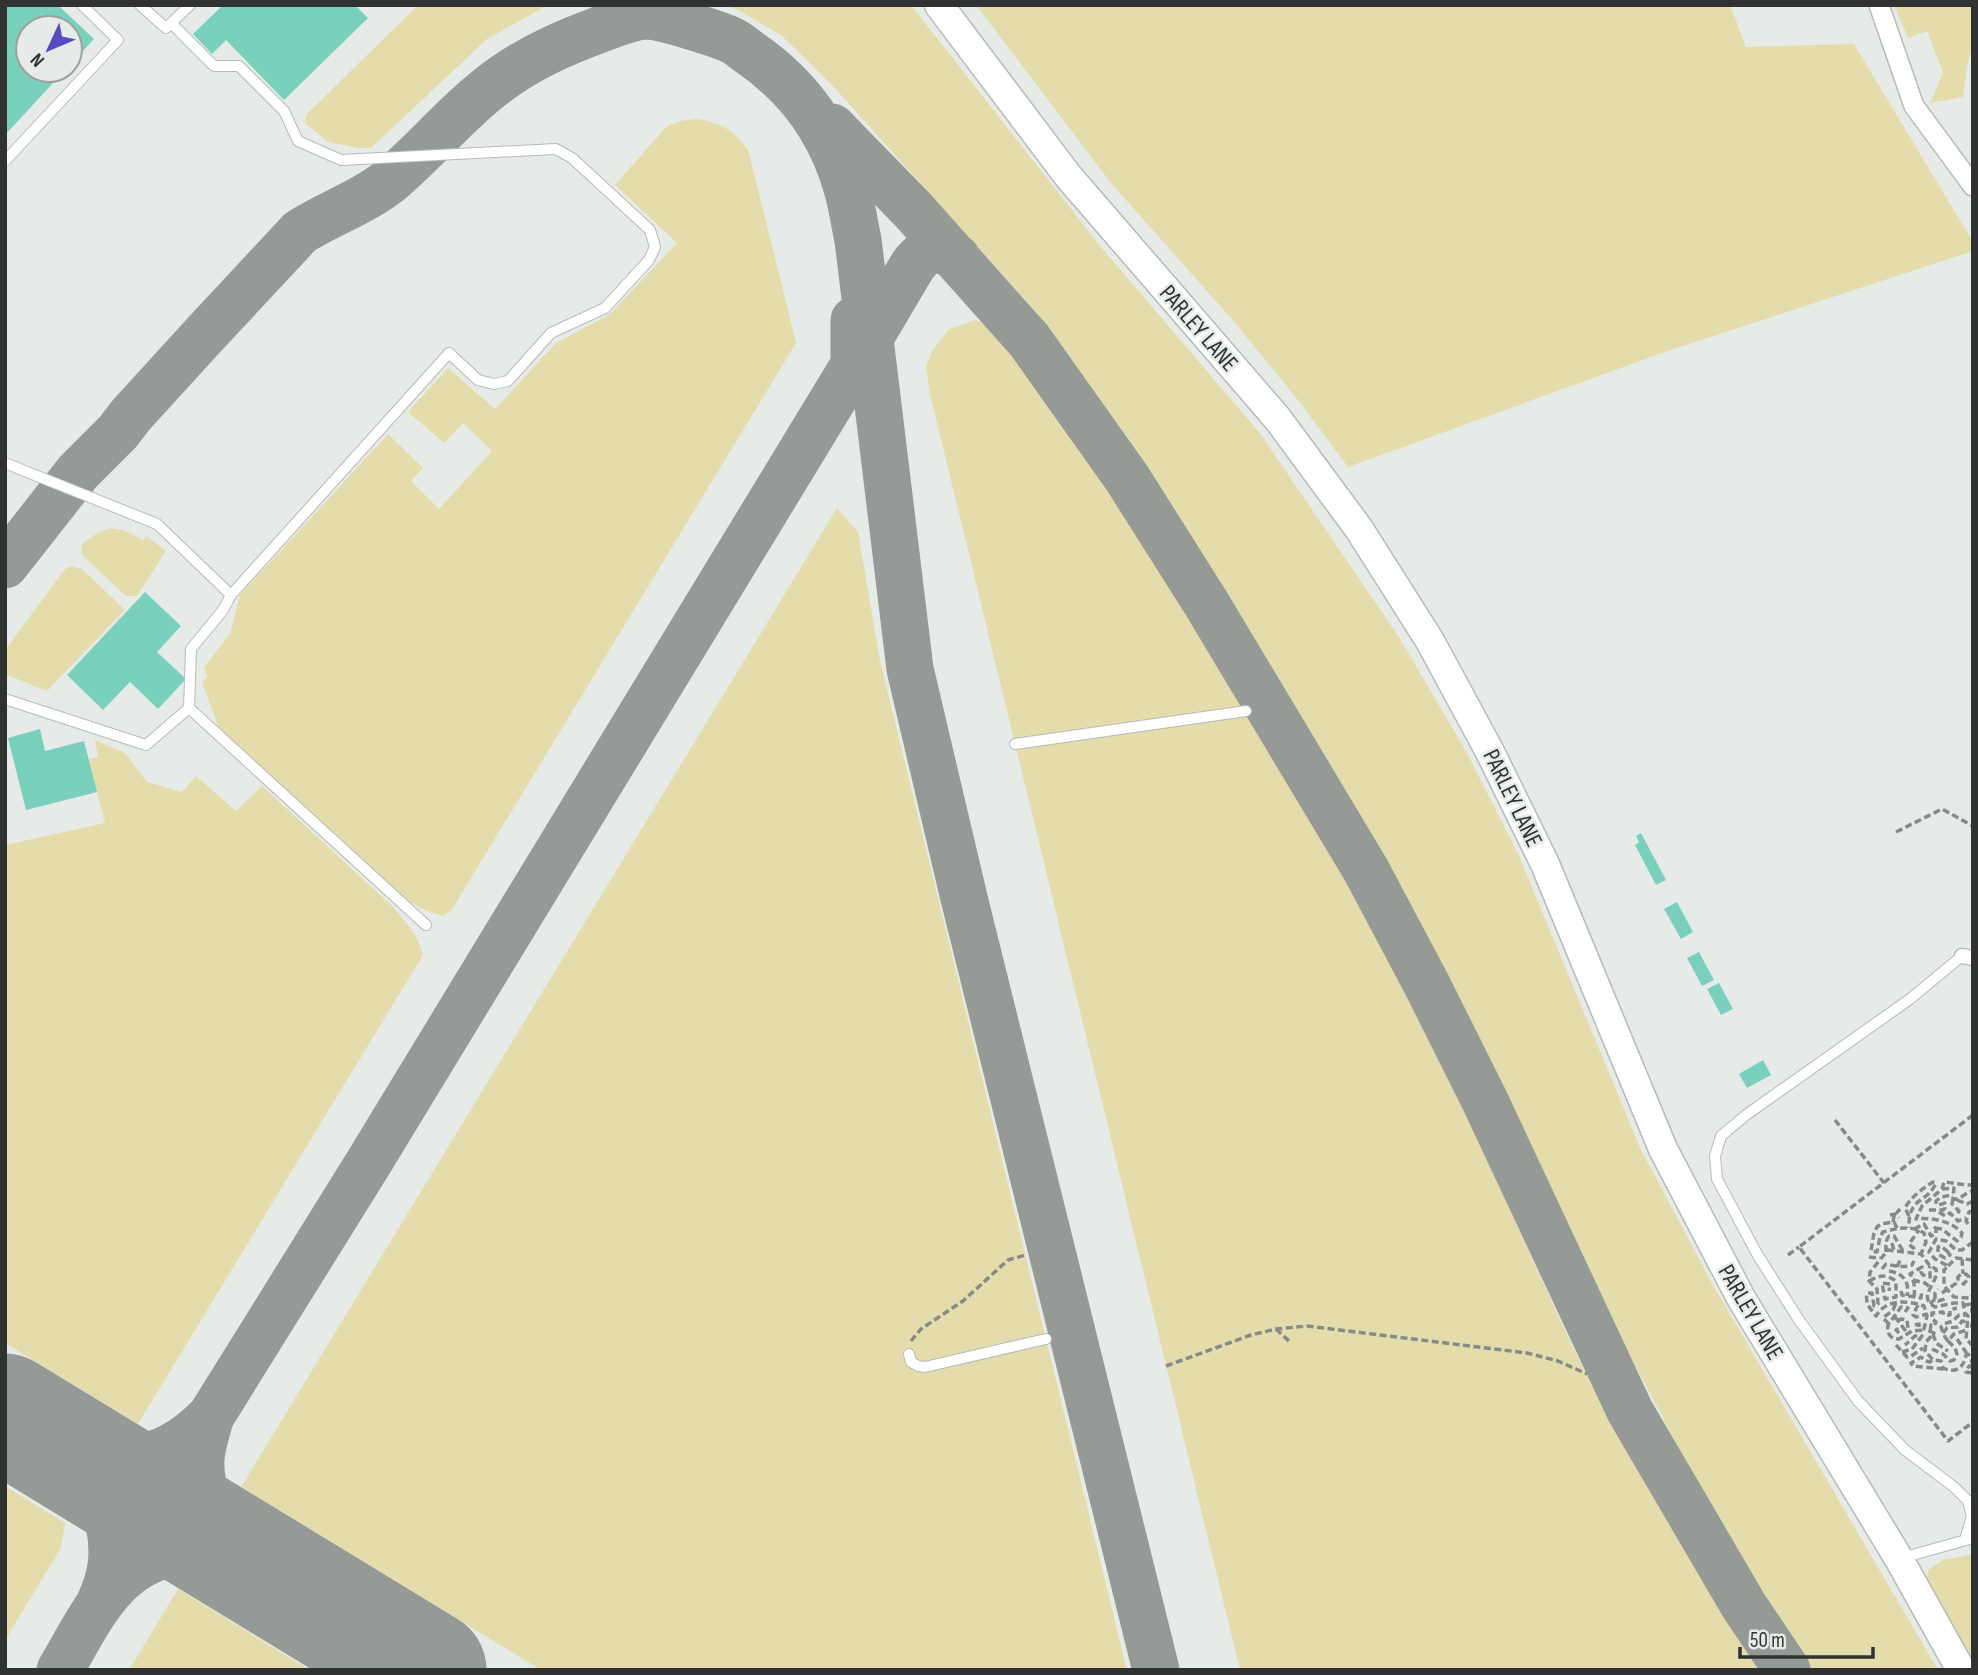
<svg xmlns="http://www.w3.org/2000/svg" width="1978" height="1675" font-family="'Sofia Sans Condensed',sans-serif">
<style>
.green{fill:#e4ddab}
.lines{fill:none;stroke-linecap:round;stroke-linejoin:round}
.taxiway{stroke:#969a96;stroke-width:47}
.runway{stroke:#969a96;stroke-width:119}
.building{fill:#79d0bd}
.service-casing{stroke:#b6bbb7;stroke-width:12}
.pedestrian-casing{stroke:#b6bbb7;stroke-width:17}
.minor-casing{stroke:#b6bbb7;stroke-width:22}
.secondary-casing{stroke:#b6bbb7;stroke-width:31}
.path{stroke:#878b88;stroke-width:3.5;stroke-dasharray:7 3.5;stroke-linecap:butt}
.service{stroke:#fff;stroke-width:10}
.pedestrian{stroke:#fff;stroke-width:14}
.minor{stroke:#fff;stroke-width:19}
.secondary{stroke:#fff;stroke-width:28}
.labels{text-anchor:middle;stroke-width:5;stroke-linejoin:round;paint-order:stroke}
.street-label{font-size:24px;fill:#303231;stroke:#e6ebe7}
</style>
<rect width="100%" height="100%" fill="#e6ebe7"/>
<!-- green -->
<path class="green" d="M418,5H548L487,39L371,148H358L328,142L305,123L306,115Z
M725,5H911L1101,247L1259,432L1399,637L1467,753L1519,856L1641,1150L1713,1285L1938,1670H1810L1702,1493L1587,1273L1496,1074L1395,878L1264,655L1147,470L1036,312L832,85L782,36L740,11Z
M976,5H1730L1746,47L1854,44L1973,242V251L1662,353L1348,467L1301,404L1237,325L1111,183Z
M1894,5H1973V44L1968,62L1963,97L1930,103L1943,73L1927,31L1908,38Z
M696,119C719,122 735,130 748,150L796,343L451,911L443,916C428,912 416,906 403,898L219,729L202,682L207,677L204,667L230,634L240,595L388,434L423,468L411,481L439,509L492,451L463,423L444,443L408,412L448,368L495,409L556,343L609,315L677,243L615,185L667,126L681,121Z
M976,320L990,325L1063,423L1191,619L1311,820L1361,908L1425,1030L1484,1153L1573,1348L1609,1418L1726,1620L1758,1670H1240L930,394L926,367L932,351L949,329Z
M837,508L858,532L880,661L1127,1670H541L241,1487Z
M111,528L123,530L144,540L146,536L166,551L137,596H126L83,556L81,549L83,543L99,532Z
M71,566L82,569L125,610L47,691L5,674V650L65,569Z
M95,740L125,753L147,782L182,792L196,776L236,811L262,786L393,907C405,921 419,936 423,955L138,1424L5,1343V845L105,823L88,759L98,757Z
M5,1486L65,1523L61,1548L5,1640Z
M1973,1554V1668L1926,1583L1928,1570L1943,1560Z
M178,1589L310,1670H129Z"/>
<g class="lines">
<!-- taxiway -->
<path class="taxiway" d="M832,127L913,210L1029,340L1127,478L1206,603L1366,870L1427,985L1485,1101L1630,1411L1744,1606L1787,1670
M865,346L913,265C927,247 937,245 957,258
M5,565L78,472L118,432L131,415L204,335L300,232C330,213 364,202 392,179C429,147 461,108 501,79C530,58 563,43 596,31C612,25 629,17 646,16C661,16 719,34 733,41C739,44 744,49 750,53C798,86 831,131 847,188C852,205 854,222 858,240L910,669L964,898L1156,1670
M211,1416C207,1430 202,1444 201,1459C199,1499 223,1535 249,1562
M65,1450C128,1465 164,1464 211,1416L369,1162L854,365V320
M65,1450C79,1466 96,1482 104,1502C107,1509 108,1517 109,1524C115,1553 112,1577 99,1604
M60,1670C88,1623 110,1568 169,1554C184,1551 202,1549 218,1553C228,1555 239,1559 249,1562"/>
<!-- runway -->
<path class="runway" d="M5,1413L427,1670"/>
</g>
<!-- building -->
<path class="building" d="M5,5H58L94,39L70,65V28H28V70H65L5,135Z
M223,5H355L368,18L284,100L226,40L212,54L193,34Z
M145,592L181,626L157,652L186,679L158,709L130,682L103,710L67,675Z
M40,729L45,751L84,741L97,792L26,810L8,738Z
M1641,833L1666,880L1656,885L1635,845L1639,842L1636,836Z
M1677,902L1693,932L1681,939L1664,909Z
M1699,952L1714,980L1702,986L1687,958Z
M1719,983L1733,1009L1721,1015L1707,989Z
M1763,1060L1771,1075L1747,1088L1739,1074Z"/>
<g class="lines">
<!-- service casing -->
<g class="service-casing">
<path id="service" d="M140,5L166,28L190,5
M5,161L118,40L82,5
M5,463L157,524L231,595
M5,699L146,745L189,708L191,649L223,610L231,595L449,353L478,380L494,384L508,381L551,333L605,308L649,260L655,247L650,230L572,158L556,149L341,160L298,141L284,111L239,66H214L171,23
M189,708L426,925
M1015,744L1246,711
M1962,956L1910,999L1746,1115L1721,1136L1715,1156L1717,1179L1757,1254L1799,1320L1858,1401L1905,1450L1954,1487L1968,1501L1972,1516L1965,1540
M909,1354L911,1362L918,1366L925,1367L1046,1339
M1902,1558L1973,1538"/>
</g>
<!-- pedestrian casing -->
<g class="pedestrian-casing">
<path id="pedestrian" d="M1962,956L1973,958"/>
</g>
<!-- minor casing -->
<g class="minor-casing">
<path id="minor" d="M1879,5L1914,106L1973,186"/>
</g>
<!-- secondary casing -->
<g class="secondary-casing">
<path id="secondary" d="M939,5L1068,176L1277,418L1359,529L1430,641L1490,752L1545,864L1663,1149L1741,1298L1899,1559L1961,1670"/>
</g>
<!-- path -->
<path class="path" d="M1896,832L1942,809L1973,826
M1973,1115L1799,1247L1948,1441L1973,1422
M1835,1120L1884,1183
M1942,1189L1954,1188L1953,1199C1960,1201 1965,1192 1973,1191
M1953,1199L1952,1204L1959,1211L1957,1215
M1957,1200L1967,1204L1973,1201
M1929,1210H1943L1945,1208V1203L1939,1205L1936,1204V1201L1941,1197L1953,1195
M1939,1212L1945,1216L1950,1213L1958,1221L1966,1218
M1890,1215L1896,1214L1899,1218
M1909,1216L1905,1208C1911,1197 1922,1189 1933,1182L1936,1183C1927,1204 1908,1196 1909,1228
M1893,1222L1894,1216L1900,1209
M1968,1224L1966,1221L1969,1212L1973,1211
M1897,1228L1894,1222L1881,1224L1877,1227L1874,1233L1871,1251L1877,1252L1880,1237L1883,1232C1898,1228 1910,1225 1924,1233L1926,1242L1921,1254
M1935,1228L1942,1229L1957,1241L1961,1237L1962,1233C1952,1221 1931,1217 1916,1219L1922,1206L1942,1189L1944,1182C1954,1183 1963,1185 1973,1185
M1914,1229L1924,1224L1931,1236L1936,1234V1229L1933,1225
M1973,1242L1962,1250H1956L1946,1241L1936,1239L1929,1252L1935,1259L1948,1266L1944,1270V1286L1954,1297L1970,1298L1973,1295
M1892,1243L1894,1251
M1915,1247L1913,1248L1909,1244L1919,1230
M1947,1251L1950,1255L1945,1258L1938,1254V1247L1941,1246L1947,1251L1951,1246
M1886,1252C1886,1246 1885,1241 1889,1236H1894L1903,1251
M1788,1255L1799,1247
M1869,1257L1880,1258
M1962,1259L1963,1274
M1948,1266L1956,1258L1973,1260
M1897,1267L1901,1258
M1882,1269L1886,1264C1896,1266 1903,1268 1912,1265L1914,1261
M1889,1271C1903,1273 1910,1282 1907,1296
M1913,1280L1925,1283L1930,1287
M1869,1281C1879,1275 1887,1274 1896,1281V1297L1885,1299L1882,1283L1890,1284L1889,1291
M1901,1291L1902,1295L1921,1298L1922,1290
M1942,1293L1958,1282V1277L1961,1274H1966L1969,1277L1964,1284L1958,1282
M1914,1297C1915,1289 1915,1281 1910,1274L1922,1267L1921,1272L1923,1275L1930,1277V1270L1929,1269L1930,1266
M1935,1299V1293L1938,1289
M1930,1304L1935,1299L1938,1301L1945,1299
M1918,1305L1913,1315L1916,1317L1927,1314
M1965,1305L1972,1304V1311H1970
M1905,1312L1908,1308L1901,1307L1888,1325C1887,1334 1890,1339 1899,1339L1912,1331L1925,1330
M1895,1317L1908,1334
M1898,1321L1901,1319L1907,1320L1908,1328L1906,1331
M1973,1321L1971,1329L1973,1332
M1889,1324L1883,1318L1893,1310L1896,1303
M1915,1325L1919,1324V1330
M1276,1329L1289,1341
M1930,1331L1931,1325L1934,1326L1936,1322L1932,1319V1313L1943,1312L1944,1315H1950V1310L1957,1308
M1899,1333L1896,1330L1902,1326
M1943,1333L1947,1328L1958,1327L1962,1321L1967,1322
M1933,1334L1936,1343L1948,1351
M1957,1339L1968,1355
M911,1341L921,1329L963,1301L1008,1260L1025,1255
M1948,1341L1945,1337L1941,1327L1944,1324L1953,1321L1959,1315H1967
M1896,1345L1907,1357H1910L1923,1348
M1973,1346L1966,1339L1968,1316L1965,1313L1963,1303H1954L1935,1307C1916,1295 1939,1285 1936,1269L1930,1266L1921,1254L1888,1250L1870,1272L1869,1281L1877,1289L1878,1304L1874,1306L1872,1293H1867C1865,1304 1870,1308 1876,1316C1886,1299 1907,1300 1924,1306L1927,1316L1924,1329L1934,1333L1926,1342L1925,1351L1933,1360L1941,1361L1943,1368C1955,1374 1964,1368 1966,1355L1973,1354
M1932,1349L1943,1354L1950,1361L1954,1360L1957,1354L1955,1348L1948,1341L1954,1334L1967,1330
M1902,1352L1912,1349L1922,1336H1915L1905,1345
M1932,1360L1930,1362L1926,1361L1921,1357L1911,1363L1913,1366L1944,1369
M1970,1361H1973
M1166,1366L1251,1335L1276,1329L1307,1326L1527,1353L1558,1361L1587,1374
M1973,1367L1969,1366L1966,1372L1973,1373"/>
<!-- service -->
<use href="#service" class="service"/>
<!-- pedestrian -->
<use href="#pedestrian" class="pedestrian"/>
<!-- minor -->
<use href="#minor" class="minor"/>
<!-- secondary -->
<use href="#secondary" class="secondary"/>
</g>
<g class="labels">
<!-- street labels -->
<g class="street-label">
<text transform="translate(1199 328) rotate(49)" y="8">PARLEY LANE</text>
<text transform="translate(1513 798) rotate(64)" y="8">PARLEY LANE</text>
<text transform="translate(1751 1312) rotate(60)" y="8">PARLEY LANE</text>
</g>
</g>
<!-- border -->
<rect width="1978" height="1675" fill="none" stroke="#303231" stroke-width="14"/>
<!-- north arrow -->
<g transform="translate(49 49) rotate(226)"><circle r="33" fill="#e6ebe7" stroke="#9da19e" stroke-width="2"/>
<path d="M0-5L12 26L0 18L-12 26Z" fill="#524bc2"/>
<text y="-10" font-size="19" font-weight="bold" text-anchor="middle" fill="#303231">N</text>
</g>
<!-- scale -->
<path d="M1740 1647v10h133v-10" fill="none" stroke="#303231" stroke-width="3.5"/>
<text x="1750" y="1647" font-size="21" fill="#303231" stroke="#e6ebe7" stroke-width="5" paint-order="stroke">50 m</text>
</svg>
